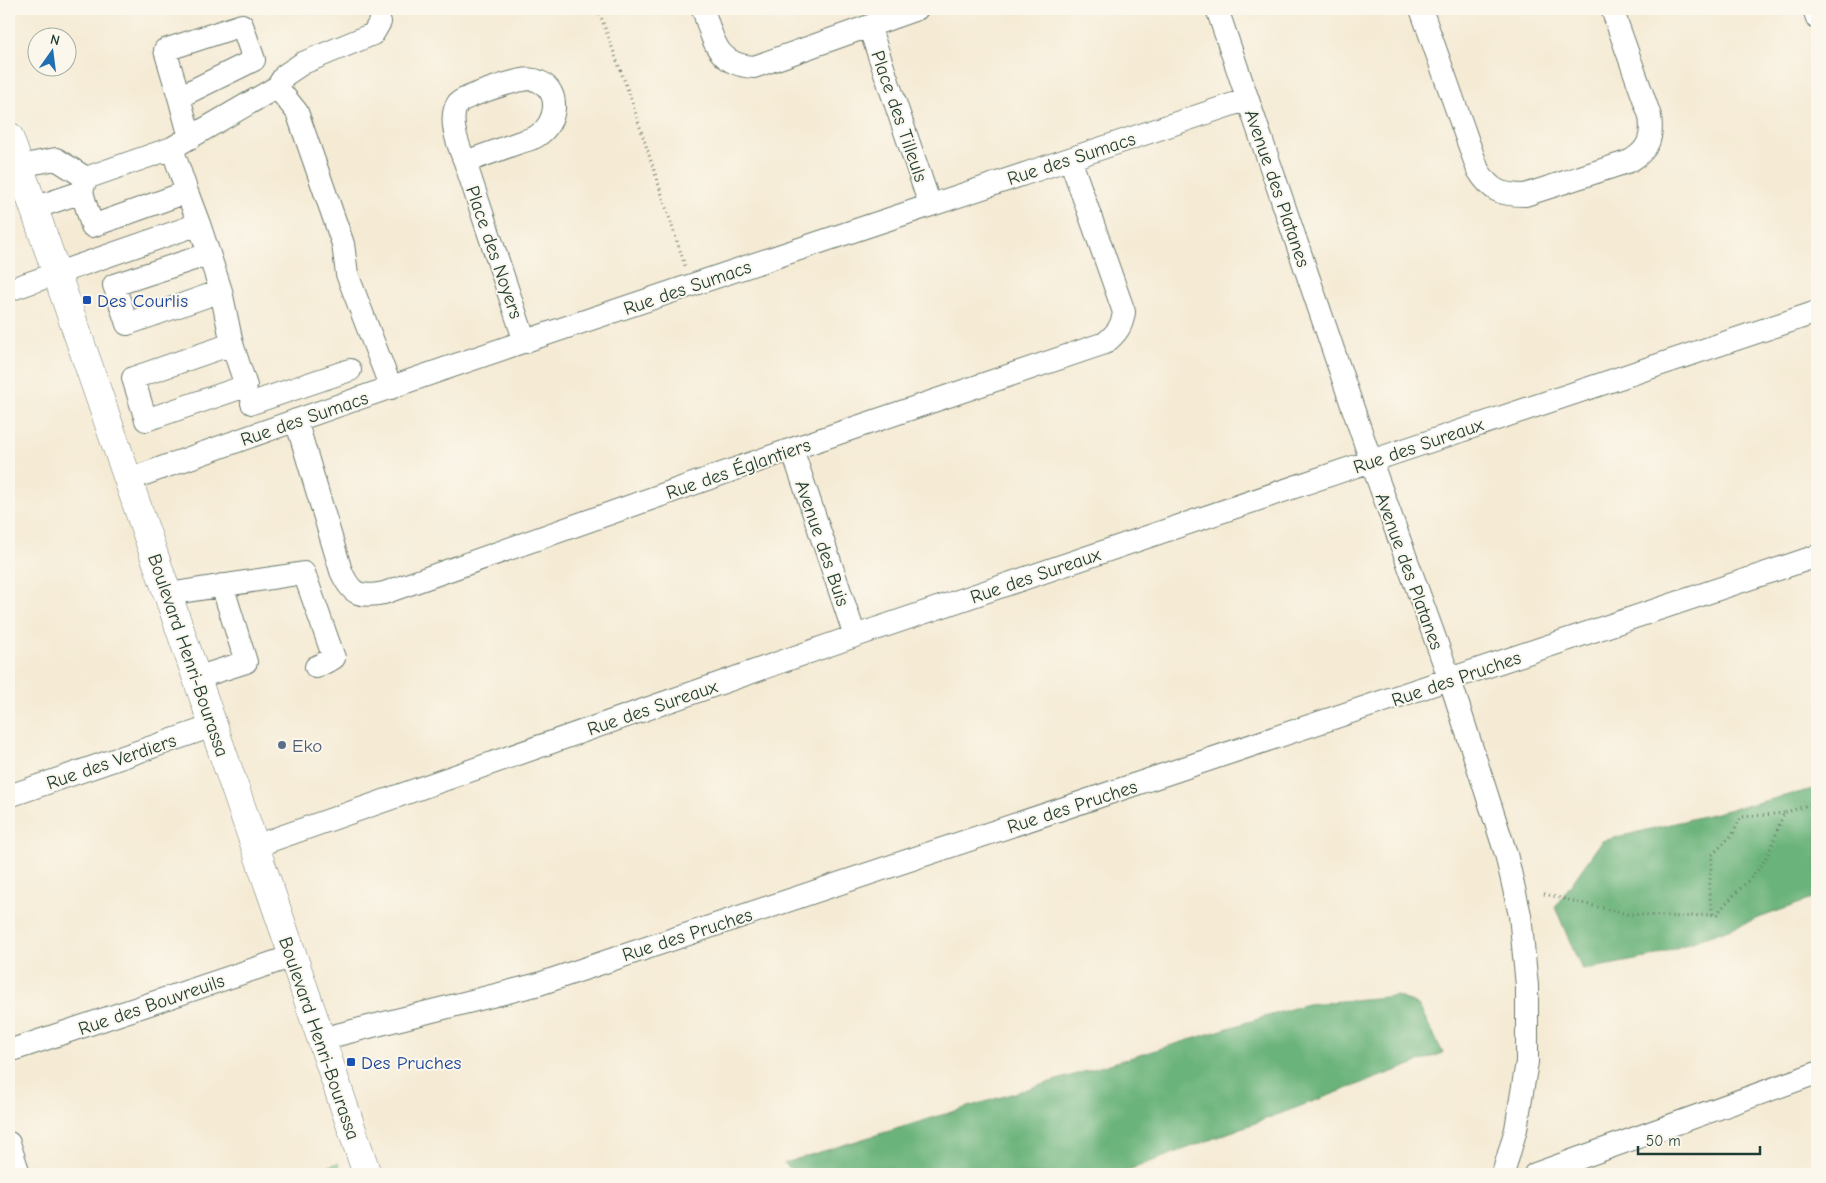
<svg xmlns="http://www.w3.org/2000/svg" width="1826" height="1183" font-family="'Comic Neue',sans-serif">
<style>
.green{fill:#84d190;stroke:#528762}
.forest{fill:#6bb37a;stroke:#457857}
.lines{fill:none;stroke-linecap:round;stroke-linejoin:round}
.minor-casing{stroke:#6a7a6c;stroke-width:24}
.major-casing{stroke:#6a7a6c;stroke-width:29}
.path{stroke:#6a7a6c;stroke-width:3;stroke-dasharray:1 4;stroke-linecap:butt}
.minor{stroke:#fff;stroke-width:22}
.major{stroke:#fff;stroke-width:28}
.transit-dot{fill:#1a4fb4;stroke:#fbf7ec;stroke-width:2}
.service-dot{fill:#5c6f8a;stroke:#fbf7ec;stroke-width:2}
.labels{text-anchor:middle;stroke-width:4;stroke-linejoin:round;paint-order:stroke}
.street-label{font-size:19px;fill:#1f3d34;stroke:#fbf7ec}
.transit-label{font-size:19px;fill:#164399;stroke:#fbf7ec;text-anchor:start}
.service-label{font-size:19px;fill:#4e5e75;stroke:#fbf7ec;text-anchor:start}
</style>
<rect width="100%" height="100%" fill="#fbf7ec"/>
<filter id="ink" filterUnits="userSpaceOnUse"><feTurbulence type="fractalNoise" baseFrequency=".02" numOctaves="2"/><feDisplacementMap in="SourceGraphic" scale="10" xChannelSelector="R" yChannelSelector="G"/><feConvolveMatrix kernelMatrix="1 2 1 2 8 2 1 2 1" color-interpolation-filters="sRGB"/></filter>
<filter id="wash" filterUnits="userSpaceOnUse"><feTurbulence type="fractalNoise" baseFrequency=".0096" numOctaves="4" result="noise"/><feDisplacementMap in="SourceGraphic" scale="20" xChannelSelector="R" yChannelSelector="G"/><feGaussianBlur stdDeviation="1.12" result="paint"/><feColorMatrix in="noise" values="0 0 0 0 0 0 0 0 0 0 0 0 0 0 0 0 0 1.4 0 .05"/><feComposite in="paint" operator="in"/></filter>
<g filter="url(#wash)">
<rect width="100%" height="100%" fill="#f5ebd5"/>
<!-- green -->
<path class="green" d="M338,1163L342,1174H305Z"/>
<!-- forest -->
<path class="forest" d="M1817,788V897L1651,957L1582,970L1555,907L1602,841Z
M1397,996L1419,1006L1443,1053L1118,1174H796L784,1163L1307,1004Z"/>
</g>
<g filter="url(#ink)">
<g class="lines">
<!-- minor casing -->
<g class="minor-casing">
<path id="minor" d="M703,9C713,39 716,65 754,67L917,9
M1217,9L1371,461L1450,680L1506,854L1520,915L1527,986V1062L1516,1129L1503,1174
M1421,9L1478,170C1491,191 1500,195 1525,195L1630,161C1649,150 1653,137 1650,116L1612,9
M1814,9L1817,18
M869,26L930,205
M277,87L285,75L303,63L373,34L380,22
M179,97L165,50L242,25L254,60L179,97L190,138
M172,148L277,87L297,112L343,244L347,274L391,388
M465,162C459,147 447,119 458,103C463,97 513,81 523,80C527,79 534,79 538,81C562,91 557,124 537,136C531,140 522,141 515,144C499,150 482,156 465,162L525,342
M19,166L56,159L86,178
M82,192L86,178L172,148L187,192
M34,208L82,192L92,226L187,192L199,224
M209,254L221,291
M9,290L199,224L209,254L114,285L127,324L221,291L232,344L133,378L146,420L246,386L232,344
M252,403L350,370
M296,420L341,571C351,594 359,598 384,593L792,449L1105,343C1116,334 1122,327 1124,312L1070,159
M792,449L855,636
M128,480C499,346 875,225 1248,99
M168,594L304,573L334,658L316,667
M196,678L246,662L222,585
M9,796L213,726
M255,846L855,636L1371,461L1817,312
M321,1039L539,984L1817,556
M9,1051L293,956
M9,1143L19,1174
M1535,1174L1817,1073"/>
</g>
<!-- major casing -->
<g class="major-casing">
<path id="major" d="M9,136L293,956L367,1174"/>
</g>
<!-- path -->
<path class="path" d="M598,9L630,96L686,269
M1544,894L1627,914L1680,917L1717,914C1731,896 1749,882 1762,864C1772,849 1777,829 1784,813L1817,802
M1713,914L1709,893L1712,855L1733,834L1741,817L1784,813"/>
<!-- minor -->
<use href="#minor" class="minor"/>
<!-- major -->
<use href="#major" class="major"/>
</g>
</g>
<!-- markers -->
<g class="transit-dot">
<rect x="82" y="295" width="10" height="10" rx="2.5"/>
<rect x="346" y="1057" width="10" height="10" rx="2.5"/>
</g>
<circle class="service-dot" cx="282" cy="745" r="5"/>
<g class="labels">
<!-- street labels -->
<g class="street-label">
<text transform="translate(900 116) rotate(71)" y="7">Place des Tilleuls</text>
<text transform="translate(1071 158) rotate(-18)" y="7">Rue des Sumacs</text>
<text transform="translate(1278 188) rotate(71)" y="7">Avenue des Platanes</text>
<text transform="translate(495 252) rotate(71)" y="7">Place des Noyers</text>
<text transform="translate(687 287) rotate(-19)" y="7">Rue des Sumacs</text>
<text transform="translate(304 418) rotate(-19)" y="7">Rue des Sumacs</text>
<text transform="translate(1418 445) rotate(-19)" y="7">Rue des Sureaux</text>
<text transform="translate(738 468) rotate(-19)" y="7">Rue des Églantiers</text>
<text transform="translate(823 543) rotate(71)" y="7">Avenue des Buis</text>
<text transform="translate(1410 571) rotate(70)" y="7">Avenue des Platanes</text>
<text transform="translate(1035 575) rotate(-19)" y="7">Rue des Sureaux</text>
<text transform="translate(189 655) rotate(71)" y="7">Boulevard Henri-Bourassa</text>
<text transform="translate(1456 678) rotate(-19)" y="7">Rue des Pruches</text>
<text transform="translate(652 707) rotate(-19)" y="7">Rue des Sureaux</text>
<text transform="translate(111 761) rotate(-19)" y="7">Rue des Verdiers</text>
<text transform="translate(1072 806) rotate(-18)" y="7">Rue des Pruches</text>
<text transform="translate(687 934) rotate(-18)" y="7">Rue des Pruches</text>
<text transform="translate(151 1004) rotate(-19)" y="7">Rue des Bouvreuils</text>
<text transform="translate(320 1038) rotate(71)" y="7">Boulevard Henri-Bourassa</text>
</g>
<!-- transit labels -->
<g class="transit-label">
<text x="97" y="307">Des Courlis</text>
<text x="361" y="1069">Des Pruches</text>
</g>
<!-- service labels -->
<g class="service-label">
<text x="292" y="752">Eko</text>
</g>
</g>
<!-- margin -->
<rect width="1826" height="1183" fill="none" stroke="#fbf7ec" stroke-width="30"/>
<!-- north arrow -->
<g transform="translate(52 52) rotate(14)"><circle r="24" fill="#fbf7ec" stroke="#a3ada2"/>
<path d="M0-4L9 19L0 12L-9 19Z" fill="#1f6fb2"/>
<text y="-8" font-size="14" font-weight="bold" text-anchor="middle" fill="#1f3d34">N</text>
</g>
<!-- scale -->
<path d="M1638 1146v8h122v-8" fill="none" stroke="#1f3d34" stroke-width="2.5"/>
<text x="1646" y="1146" font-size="15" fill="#1f3d34" stroke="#fbf7ec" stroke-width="4" paint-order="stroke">50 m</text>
</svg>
